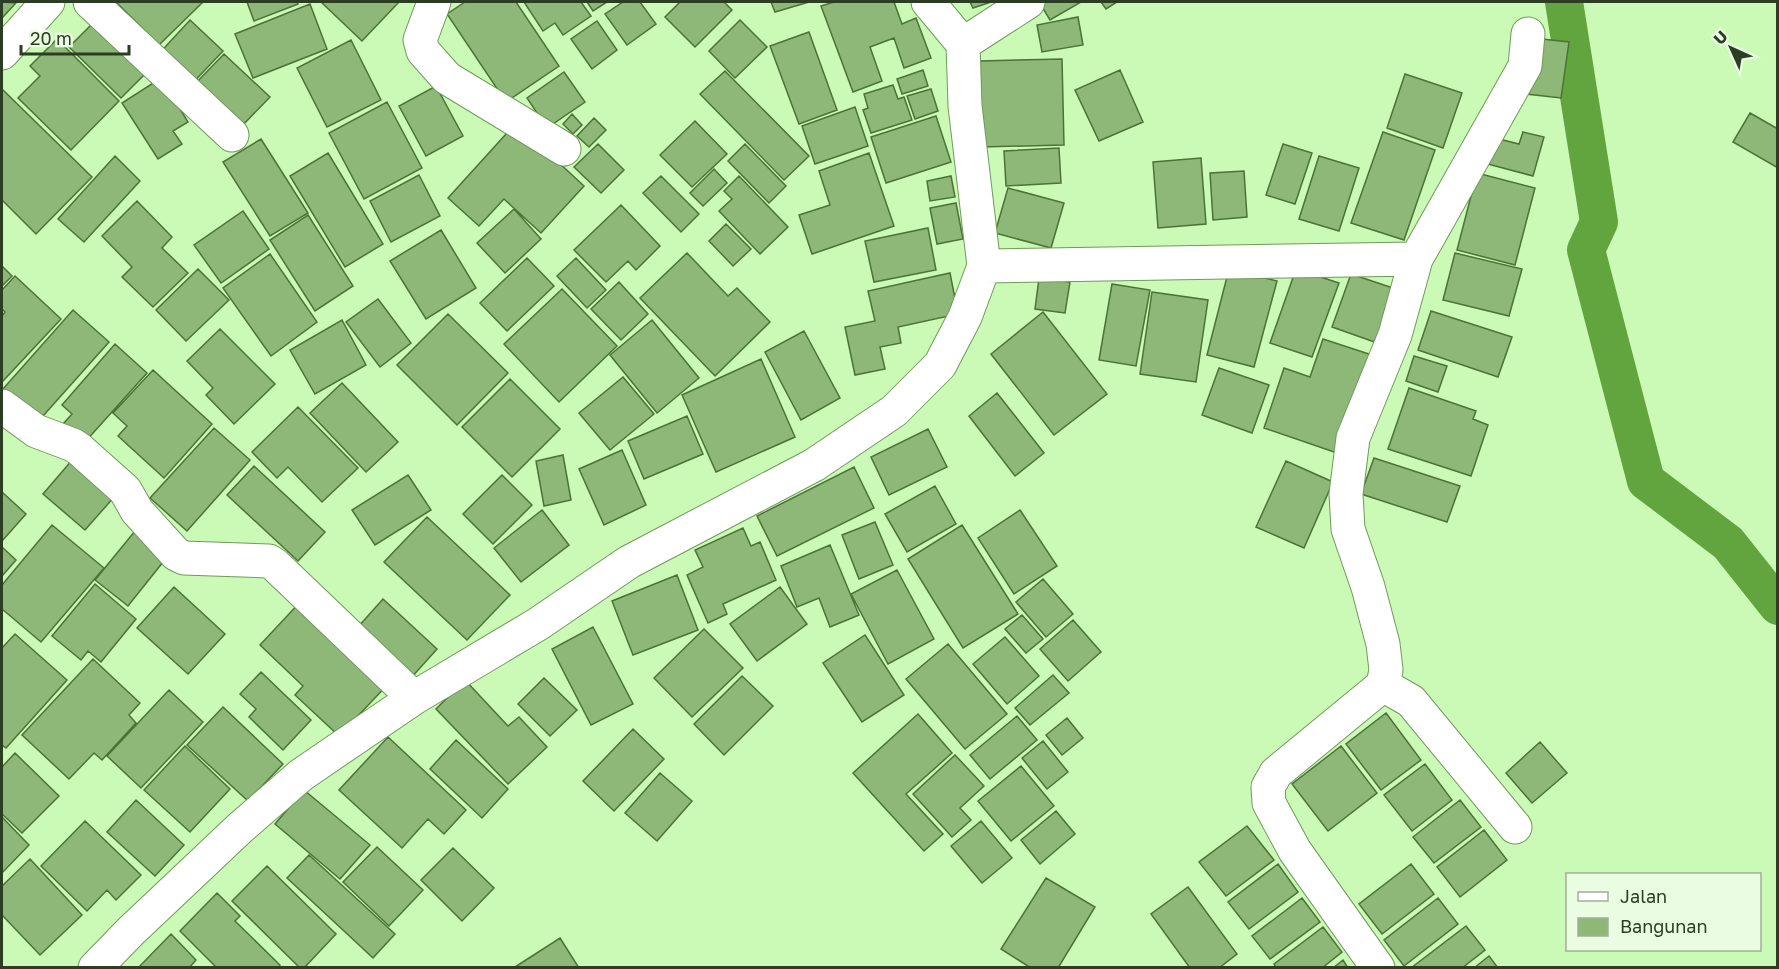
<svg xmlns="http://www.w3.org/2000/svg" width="1779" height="969" font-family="'Golos Text',sans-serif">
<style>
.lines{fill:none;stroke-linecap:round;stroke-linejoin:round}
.canal{stroke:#62a43d;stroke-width:38}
.building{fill:#8db878;stroke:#4b7336;stroke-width:1.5}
.minor-casing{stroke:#709a5b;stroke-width:35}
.major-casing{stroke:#709a5b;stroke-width:35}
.minor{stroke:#fff;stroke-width:33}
.major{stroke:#fff;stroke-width:33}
</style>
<rect width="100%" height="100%" fill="#cbf9b6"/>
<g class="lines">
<!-- canal -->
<path class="canal" d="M1564,2L1599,222L1586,250L1646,481L1728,543L1778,606"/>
</g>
<!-- building -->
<path class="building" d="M2,2L16,3L2,18Z
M116,2H203L159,45Z
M247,2H297L298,4L254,21Z
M321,2H399L362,41Z
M465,2H516L559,66L506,102L447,14Z
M524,2H581L591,16L563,35L555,23L543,31Z
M587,2H607L593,11Z
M623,2H640L656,24L627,45L605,14Z
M680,2H724L732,10L695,47L665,17Z
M771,2H809L775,12Z
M834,2H894L902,24L916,18L931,58L904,68L894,38L870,47L882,81L853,92L821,6Z
M970,2H991L973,8Z
M1039,2H1081L1050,20Z
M1101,2H1117L1106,9Z
M310,4L327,49L253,78L235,34Z
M1078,17L1083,45L1042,52L1037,25Z
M98,18L150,69L121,98L69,47Z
M190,20L223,51L187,89L155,58Z
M740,20L767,47L735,78L709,51Z
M597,21L617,50L592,69L571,39Z
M809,32L837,110L799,124L770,46Z
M1533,38L1569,42L1561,98L1526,94Z
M57,39L119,101L71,150L18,98L40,76L30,66Z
M351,40L381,100L327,127L297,68Z
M224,54L270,97L239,129L193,86Z
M1062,59L1064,145L981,147L980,61Z
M923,70L928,86L902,94L897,79Z
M1120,70L1143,122L1099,141L1075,90Z
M725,71L809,156L784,180L700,94Z
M564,72L585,102L547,128L527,98Z
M1405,74L1462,93L1443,148L1387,128Z
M161,78L188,122L173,131L182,144L158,159L122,103Z
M893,85L898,99L904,97L912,120L871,133L863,110L868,108L864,94Z
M436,86L463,136L426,156L399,106Z
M2,89L92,177L36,234L2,200Z
M931,89L938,111L915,119L907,96Z
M387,102L422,168L364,199L329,133Z
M855,107L868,146L815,164L802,126Z
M1750,113L1778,129V168L1733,142Z
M572,114L582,125L573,134L563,124Z
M936,116L951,162L886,183L871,137Z
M594,118L606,130L589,147L577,136Z
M695,121L727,154L692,187L660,155Z
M516,123L584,186L541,233L504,199L479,226L448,198Z
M1383,132L1435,150L1404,240L1351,223Z
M1523,132L1544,137L1533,176L1484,163L1491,137L1519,144Z
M261,139L308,213L270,236L223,162Z
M598,144L624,170L601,193L574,167Z
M745,144L786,186L769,203L728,161Z
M1283,144L1312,153L1295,204L1266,195Z
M1059,148L1061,183L1006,186L1004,151Z
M328,153L383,244L345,267L290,176Z
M869,153L894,226L812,254L799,215L830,205L819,171Z
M115,156L140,181L84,242L58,219Z
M1319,156L1359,168L1339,231L1299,219Z
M1201,158L1206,224L1158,228L1153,162Z
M714,169L727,183L703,206L690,193Z
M1244,171L1247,217L1213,220L1210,173Z
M1477,173L1535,188L1515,265L1457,250Z
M419,175L440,216L391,242L370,201Z
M661,176L699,214L681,232L643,193Z
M739,176L788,227L760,254L719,211L732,199L724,191Z
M951,176L955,197L930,201L927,181Z
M1008,188L1064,203L1051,248L995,233Z
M137,201L172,237L162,248L188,273L153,307L122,277L132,267L102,236Z
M956,203L963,239L937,244L930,208Z
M621,205L660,246L636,270L628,261L606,282L574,250Z
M514,209L541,239L505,273L477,243Z
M243,211L269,249L221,283L194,245Z
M308,215L353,286L315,311L270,240Z
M726,224L751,249L733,266L709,241Z
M928,228L936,270L874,282L865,241Z
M441,230L476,288L426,319L390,261Z
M687,253L728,296L737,288L770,322L715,376L640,298Z
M1455,253L1522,269L1509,316L1443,300Z
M270,254L317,322L271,356L223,288Z
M527,258L554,286L507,331L480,303Z
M576,258L606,290L587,308L557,276Z
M2,266L12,276L2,286Z
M198,269L229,300L186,341L156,310Z
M1229,269L1277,281L1254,367L1207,355Z
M1296,269L1339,283L1312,357L1270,343Z
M950,273L958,314L898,327L901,343L880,347L885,369L855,375L845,327L875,321L868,291Z
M1351,274L1402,291L1383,345L1332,327Z
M15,276L61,319L2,382V316L5,312L2,309V290Z
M1039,278L1070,282L1065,313L1035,309Z
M619,282L648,314L621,340L591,309Z
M1112,284L1150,290L1136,366L1099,360Z
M562,289L617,346L559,402L504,344Z
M1152,292L1208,300L1196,382L1140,374Z
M378,299L411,343L380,367L346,322Z
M73,310L109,342L35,425L2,395V390Z
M1431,311L1512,337L1498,377L1418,350Z
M1043,312L1107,394L1054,435L991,354Z
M448,314L508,373L457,425L397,365Z
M342,320L366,365L315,394L290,350Z
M652,320L699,378L657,413L610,355Z
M220,329L275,384L234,424L206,395L213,388L187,361Z
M804,331L840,398L801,420L765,352Z
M1323,339L1378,357L1343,455L1264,428L1284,368L1310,377Z
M115,344L147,373L85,442L63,424L72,414L62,405Z
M1414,356L1447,366L1438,392L1406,381Z
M761,359L795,437L716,472L682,395Z
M1219,368L1269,385L1252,433L1202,415Z
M153,370L212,424L164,478L118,436L127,426L113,413Z
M623,377L654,414L610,450L579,413Z
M510,379L560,429L512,477L462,427Z
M342,383L398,442L366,472L310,413Z
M1409,388L1476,411L1473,419L1488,425L1471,476L1388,449Z
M997,393L1044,453L1015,476L969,416Z
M298,407L358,468L322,502L288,467L277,478L252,452Z
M687,416L703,454L644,479L628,441Z
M214,428L250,460L187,531L150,498Z
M928,429L947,467L889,495L871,457Z
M622,450L646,505L604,525L579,469Z
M563,455L571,500L544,506L536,461Z
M1374,458L1460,486L1447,522L1361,494Z
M73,459L115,496L85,530L43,494Z
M1286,461L1333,482L1304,548L1256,527Z
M254,466L325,532L298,561L227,495Z
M854,467L874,508L777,556L757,516Z
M408,475L431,510L375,545L352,510Z
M502,475L532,505L493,544L463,514Z
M935,486L956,524L907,552L885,514Z
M2,492L26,514L2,541Z
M542,510L569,545L521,582L494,548Z
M1020,510L1057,566L1014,594L978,538Z
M427,517L510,595L467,640L384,562Z
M875,522L893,565L859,579L842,535Z
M52,525L104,568L41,642L2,609V585Z
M962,525L1018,614L963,648L908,559Z
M743,528L751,546L760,542L776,580L723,604L727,614L708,623L687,575L703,567L695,550Z
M135,531L167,557L128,606L95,580Z
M830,545L859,615L830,627L819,598L797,607L781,566Z
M2,547L16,560L2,576Z
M897,570L934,639L888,664L851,594Z
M677,575L698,630L633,655L612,601Z
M1043,579L1073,614L1046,637L1016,602Z
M95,584L136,619L101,662L88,651L81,660L52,636Z
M174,587L225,634L188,674L137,628Z
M780,587L807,624L757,661L730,624Z
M383,599L437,649L411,678L358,627Z
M302,600L390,682L339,736L295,695L303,686L260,645Z
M1022,615L1043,639L1026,653L1005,629Z
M1073,620L1101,652L1068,681L1040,649Z
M593,627L633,704L591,725L552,649Z
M704,629L743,668L692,717L654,678Z
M15,634L67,680L6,748L2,745V648Z
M865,635L904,695L862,722L823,663Z
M1005,637L1039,676L1007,704L973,664Z
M948,644L1007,714L965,749L906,679Z
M93,659L140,703L129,715L136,723L102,760L94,753L69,779L22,735Z
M261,672L311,720L283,750L249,717L256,709L240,694Z
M1053,675L1069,693L1030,725L1015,708Z
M742,676L773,706L724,755L694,724Z
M544,678L577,710L550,736L518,704Z
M465,680L508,726L519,717L547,747L508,784L436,709Z
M169,690L203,722L141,788L107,756Z
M223,707L283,764L248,801L187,745Z
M1386,713L1421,760L1381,790L1346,744Z
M918,714L952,753L906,794L943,834L924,851L853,773Z
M1017,716L1037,740L990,779L970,755Z
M1067,718L1083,738L1062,755L1046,735Z
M633,729L664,759L614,811L583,781Z
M388,737L466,810L444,834L428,819L402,848L339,790Z
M456,740L508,789L482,818L430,769Z
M1043,741L1068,772L1047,789L1022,758Z
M1540,742L1567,773L1532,803L1506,773Z
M185,746L230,789L190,832L144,790Z
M1341,746L1377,793L1328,831L1292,784Z
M15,753L59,796L22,833L2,814V767Z
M955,755L984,786L960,808L971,820L952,837L913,794Z
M1425,764L1452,800L1412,831L1384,795Z
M1021,766L1054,806L1011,841L978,801Z
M660,773L692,801L657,841L625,813Z
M304,790L370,845L340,879L275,824Z
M136,800L184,845L155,876L107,832Z
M1460,800L1481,827L1434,863L1413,837Z
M1056,811L1075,834L1040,864L1021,840Z
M2,817L29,845L2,873Z
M85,821L141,875L116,900L107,890L87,911L41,866Z
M981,821L1012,858L982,883L951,846Z
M1247,826L1274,860L1226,896L1199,862Z
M1484,830L1507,860L1460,897L1437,867Z
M377,847L423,890L389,926L343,882Z
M453,848L494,888L462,921L421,880Z
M309,855L395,934L373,958L287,878Z
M30,859L82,915L40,955L2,915V886Z
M1278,864L1298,892L1249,929L1228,902Z
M1411,864L1434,894L1382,934L1359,904Z
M267,866L336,934L304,968H300L232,901Z
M1046,878L1095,907L1058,968H1031L1001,949Z
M1188,887L1237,954L1219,968H1190L1151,914Z
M217,893L240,916L235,921L280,965L278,968H217L180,931Z
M1302,898L1320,922L1270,959L1252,936Z
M1438,898L1458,924L1404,966L1384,940Z
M1466,926L1485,950L1462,968H1411Z
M1323,927L1342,952L1322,968H1276L1274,964Z
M171,934L196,960L189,968H138Z
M560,938L579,968H515V967Z
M1489,956L1498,968H1474Z
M1343,960L1348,968H1333Z"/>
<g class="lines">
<!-- minor casing -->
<g class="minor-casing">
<path id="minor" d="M90,2L232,135
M434,2L420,40L423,51L447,78L564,149
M928,2L963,44L965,106L984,266
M963,44L1028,2
M1416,259L1525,66L1528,34
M2,406L36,431L73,445L79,449L125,490L137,511L176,554L184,558L269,561L275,565L414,698
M1383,685L1411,701L1515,827
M95,968L131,931L240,828L301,775L414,698L538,624L629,562L814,465L894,411L940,365L965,317L984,266L1416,259L1395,335L1353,438L1346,494L1348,529L1368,587L1383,644L1386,670L1383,685L1276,773L1268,787L1269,803L1295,851L1378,968"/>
</g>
<!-- major casing -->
<g class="major-casing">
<path id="major" d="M2,53L48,2"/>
</g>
<!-- minor -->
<use href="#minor" class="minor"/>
<!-- major -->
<use href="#major" class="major"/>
</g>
<!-- border -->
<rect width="1779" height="969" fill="none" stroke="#2b3d22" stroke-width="6"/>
<!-- legend -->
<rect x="1566" y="873" width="195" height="78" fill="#eafde2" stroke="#9eb095" stroke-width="1.5"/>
<rect x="1578" y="892" width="30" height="9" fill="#ffffff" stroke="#9eb095" stroke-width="1.5"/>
<text x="1620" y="903" font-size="18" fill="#2b3d22">Jalan</text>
<rect x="1578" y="918" width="30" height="18" fill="#8db878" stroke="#9eb095" stroke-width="1.5"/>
<text x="1620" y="933" font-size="18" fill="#2b3d22">Bangunan</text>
<!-- north arrow -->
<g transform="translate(1731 48) rotate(315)" stroke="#eafde2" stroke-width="4.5" paint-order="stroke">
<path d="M0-4.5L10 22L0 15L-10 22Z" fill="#2b3d22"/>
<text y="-9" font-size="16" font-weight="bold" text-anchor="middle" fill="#2b3d22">U</text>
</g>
<!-- scale -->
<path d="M21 45v9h108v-9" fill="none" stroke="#2b3d22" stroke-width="3"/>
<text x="30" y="45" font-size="18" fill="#2b3d22" stroke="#eafde2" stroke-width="4.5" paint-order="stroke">20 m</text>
</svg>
